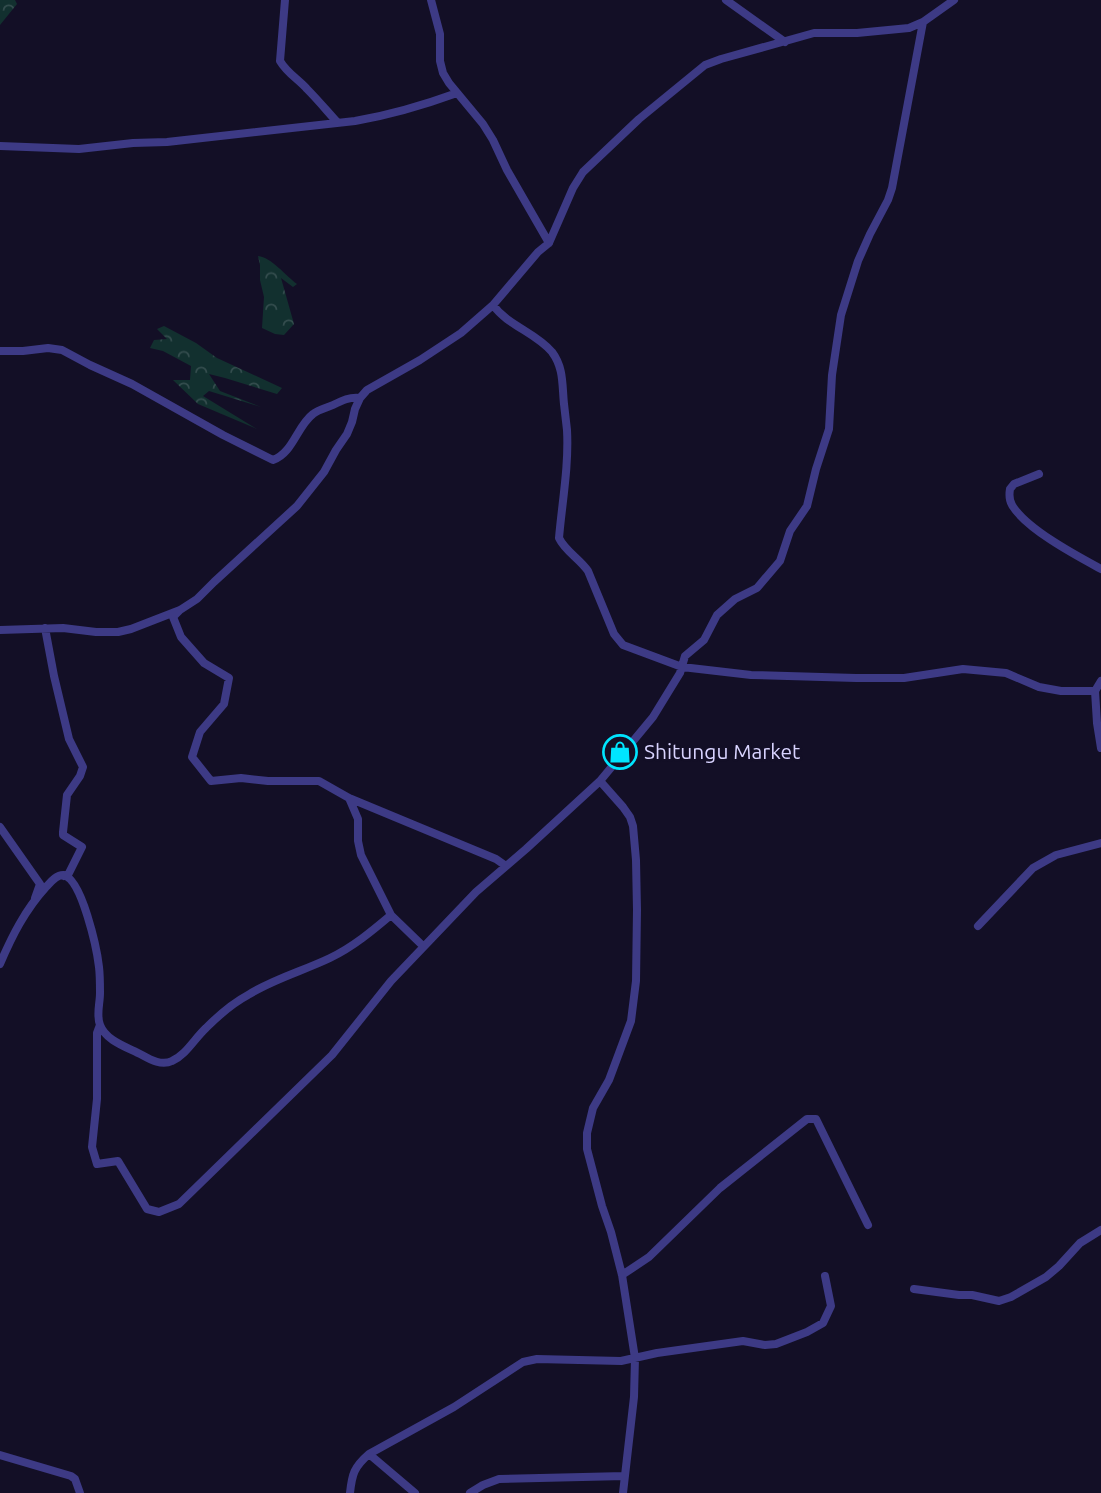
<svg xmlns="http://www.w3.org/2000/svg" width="1101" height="1493" font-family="Ubuntu,sans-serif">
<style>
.forest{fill:url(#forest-crowns)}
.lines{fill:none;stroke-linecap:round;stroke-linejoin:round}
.street{stroke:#3d3a85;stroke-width:8}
.labels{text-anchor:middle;stroke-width:5;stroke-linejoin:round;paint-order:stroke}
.poi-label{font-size:21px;fill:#d9d4ff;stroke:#130f26;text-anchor:start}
</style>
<defs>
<pattern id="forest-crowns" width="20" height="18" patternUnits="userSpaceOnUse" patternTransform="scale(1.75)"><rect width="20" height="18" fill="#12302f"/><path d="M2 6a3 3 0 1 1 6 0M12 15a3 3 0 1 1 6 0" fill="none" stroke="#344d4e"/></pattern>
</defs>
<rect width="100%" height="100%" fill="#130f26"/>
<!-- forest -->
<path class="forest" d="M0,0H15L17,4L0,25Z
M258,256C271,257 286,276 297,284L293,287L281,278L294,324L284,335L275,334L262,328L264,297L260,280V265Z
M164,326L196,343L217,358L282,388L277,394L225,378L209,374L220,391L261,407L209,391L203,396L257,429L198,404L173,380H190L191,366L163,351L150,348L154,340L167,339L157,329Z"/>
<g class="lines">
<!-- street -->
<path class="street" d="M285,0L280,61C287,73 298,79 307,89C318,100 327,111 337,122
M726,0L785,42
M0,146L79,149L133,143L167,142L355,121C390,115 424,105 457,93
M549,243L573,188L583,172L639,119L705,65L721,59L814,33H857L909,28L923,22L954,0
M493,305C508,326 535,332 552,352C564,368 562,385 564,404C565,413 566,421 567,430C569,466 562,503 559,538C565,551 580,559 588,571L614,634L623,645L682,667L751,675L856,678H904L963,669L1006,673L1039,687L1061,691H1095
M0,351H23L48,348L62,350L90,365L132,384L223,435L273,460C293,453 297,426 313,414C319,409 327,408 333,405C343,400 349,397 360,398
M1039,474L1014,484L1010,489C1009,495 1009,500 1012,505C1026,529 1077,556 1101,569
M179,611L173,617L181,637L204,663L229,678L224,704L200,732L192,757L211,781L241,778L268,781H319L349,798L496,859L506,866
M45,628L54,676L69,739L83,767L80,776L67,795L63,832V835L82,847L69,873L64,876
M0,630L63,628L96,632H118L131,629L180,610L197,599L214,582L297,506L324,472L336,450L347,434L352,422L355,409L360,398L367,390L420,360L461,333L493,305L538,252L549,243L507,170L493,140L483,124L449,83L443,73L440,61V34L431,0
M1101,681L1095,691L1097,723L1101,748
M349,798L358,819V841L361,855L391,915L423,946
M0,827L40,884L35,898
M978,926L1033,868L1056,855L1101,843
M0,964C12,936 25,910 46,887C50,883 56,875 63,875C82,878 97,950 99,967C100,975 100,985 100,993C100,1004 96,1015 100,1025C106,1041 127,1047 142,1055C151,1060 162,1066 172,1061C186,1055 195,1038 206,1028C218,1016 233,1003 248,995C273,979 303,971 330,958C353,947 372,931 391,915
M100,1025L97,1033V1099L92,1147L97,1164L118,1161L147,1209L159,1212L179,1204L332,1055L391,981L476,892L526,849L600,781
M622,1275L649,1257L720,1188L807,1119H816L868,1225
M914,1289L959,1295H972L999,1301L1011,1297L1046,1277L1059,1266L1080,1243L1101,1230
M369,1454L415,1493
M0,1455L71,1476L75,1479L80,1493
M350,1493C352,1474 354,1467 369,1454L454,1407L523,1362L537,1359L621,1361L657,1353L743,1341L765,1345L776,1344L807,1332L823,1323L831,1306L825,1276
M470,1493L483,1485L499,1479L625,1476
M623,1493L634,1397L635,1358L622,1275L611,1232L602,1206L587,1149V1133L593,1108L609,1080L631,1021L636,981L637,910L636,860L633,826L630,817L623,807L600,781L653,717L680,673L685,656L704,640L717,615L735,599L757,588L780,561L790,531L807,506L816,469L829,429L832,375L841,315L858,261L870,234L888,200L892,188L923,22"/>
</g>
<!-- icons -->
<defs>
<g id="shop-ring" transform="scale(1.75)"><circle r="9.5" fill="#130f26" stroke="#00e5ff" stroke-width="1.5"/><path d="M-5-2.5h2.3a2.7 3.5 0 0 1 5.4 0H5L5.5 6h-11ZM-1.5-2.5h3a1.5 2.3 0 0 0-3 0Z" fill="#00e5ff"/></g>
</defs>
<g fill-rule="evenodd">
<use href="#shop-ring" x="620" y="752"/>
</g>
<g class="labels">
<!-- poi labels -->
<g class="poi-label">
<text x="644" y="759">Shitungu Market</text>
</g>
</g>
</svg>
